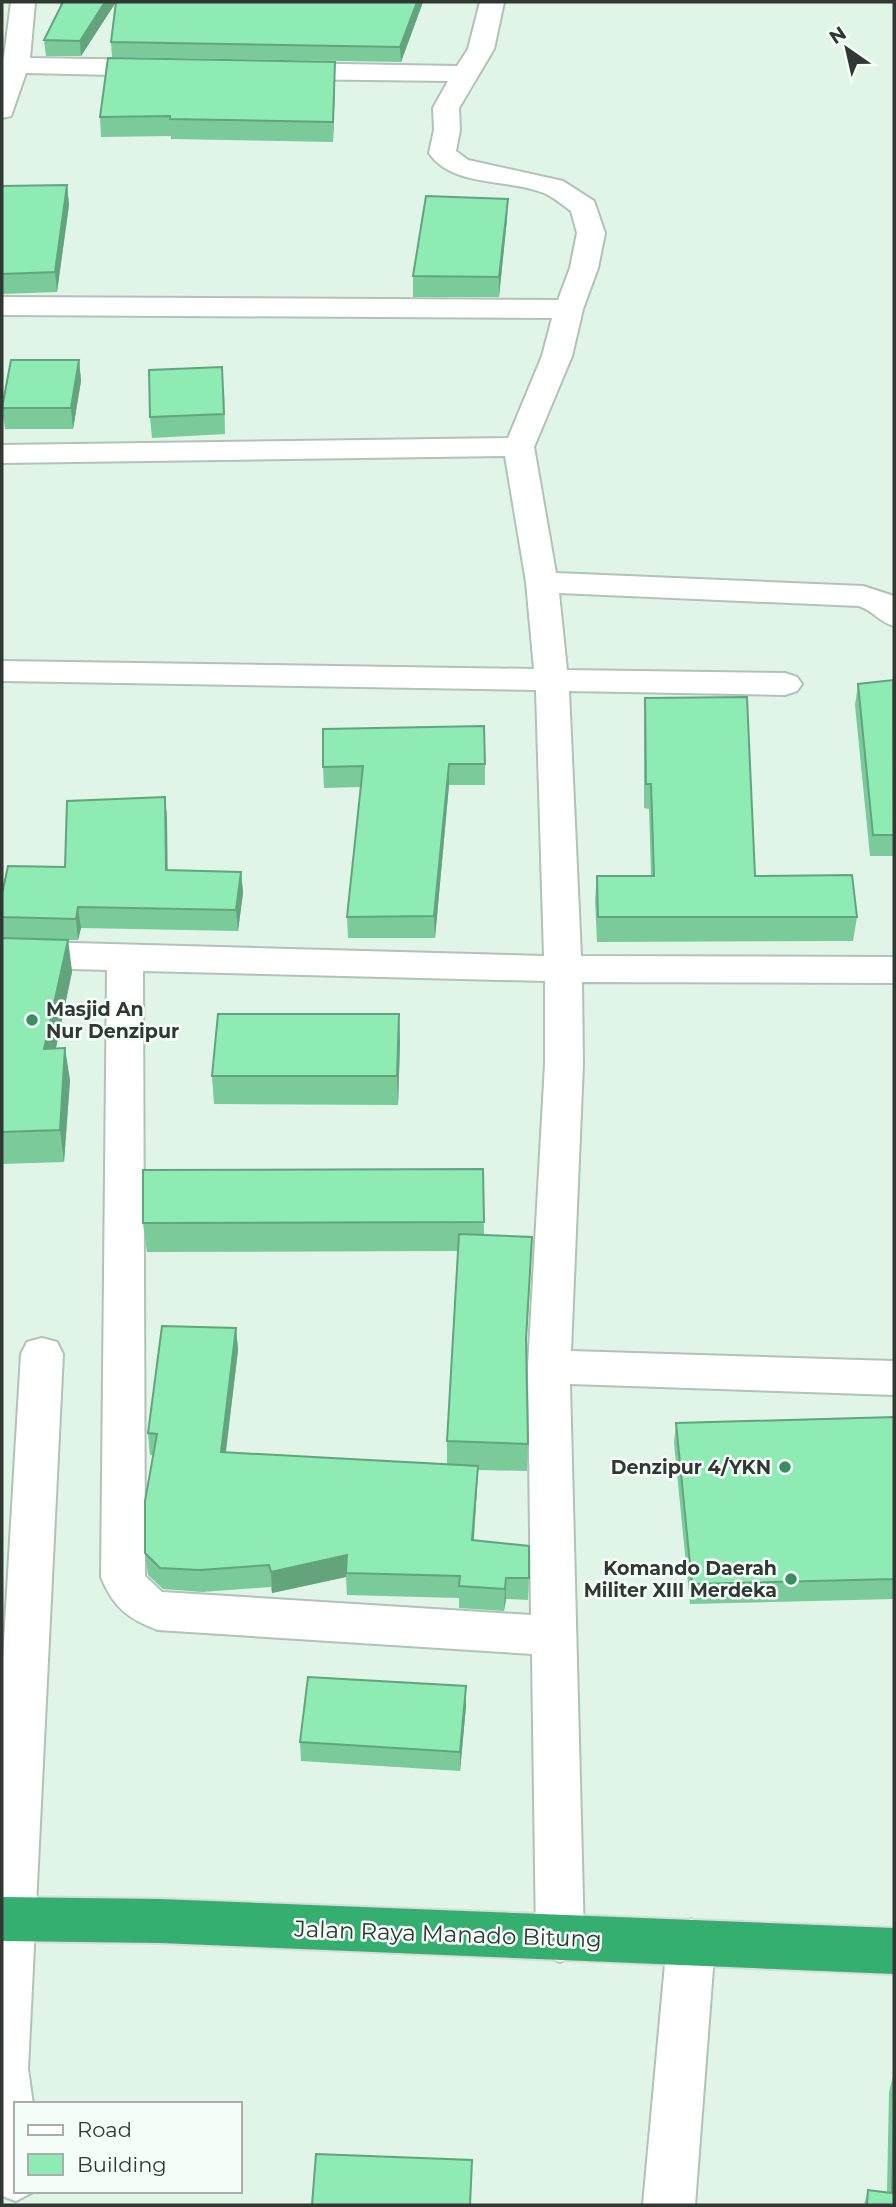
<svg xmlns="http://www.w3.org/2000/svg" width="896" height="2207" font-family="Montserrat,sans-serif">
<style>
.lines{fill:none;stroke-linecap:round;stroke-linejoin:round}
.minor-casing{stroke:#afc3b6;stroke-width:4}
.highway-casing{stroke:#dadbda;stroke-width:4}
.minor{fill:#fff;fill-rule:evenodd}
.highway{fill:#34af70;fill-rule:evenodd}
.wall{fill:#7aca9a}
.shaded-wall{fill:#63a47d}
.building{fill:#8eebb3;stroke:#63a47d;stroke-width:2}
.poi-dot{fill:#3b8e60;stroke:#f6fef9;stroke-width:2.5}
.labels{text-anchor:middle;stroke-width:5;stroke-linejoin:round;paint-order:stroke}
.poi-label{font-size:19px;font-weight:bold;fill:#313833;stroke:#f6fef9;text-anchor:end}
.near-street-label{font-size:23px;fill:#313833;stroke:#f6fef9}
</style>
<rect width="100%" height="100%" fill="#e0f5e7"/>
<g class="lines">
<!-- minor casing -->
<g class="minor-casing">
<path id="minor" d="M11,2H35L30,58L157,60L166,63L170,68L166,73L157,76L26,73L11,116L2,118V57H4Z
M480,2H504L494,49L459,108L460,130L456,151L468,160L563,181L594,201L605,233L598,268L583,309L572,356L534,447L556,573L863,586L894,596V626C879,622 874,611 859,606L559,593L567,670L785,673L797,677L802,684L797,691L785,695L569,691L581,956L894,957V983L582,982L583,1064L571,1351L894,1361V1395L570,1384L584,1939L577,1955L560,1962L543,1955L536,1939L532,1654L158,1630C128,1619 113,1607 101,1577L107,970L2,967V941L544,956L536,690L2,681V661L534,669L526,582L505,456L2,463V445L508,438L542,356L552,318L2,315V297L558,300L570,268L577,233L571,211C563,205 553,197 544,193C508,178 453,188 429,153L434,130L433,108L448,81L284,79L275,76L271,71L275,66L284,63L457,66L468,49ZM143,971L545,981V1064L528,1367L531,1615L162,1592L145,1576Z
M42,1338L57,1342L63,1354L28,2069L33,2104H16V2191H35L16,2201L2,2196V1675L21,1354L27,1342Z
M691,1919L708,1926L715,1942L695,2205H643L667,1942L674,1926Z"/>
</g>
<!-- highway casing -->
<g class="highway-casing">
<path id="highway" d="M2,1897L160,1899L894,1928V1974L160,1943L2,1941Z"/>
</g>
<!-- minor -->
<use href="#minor" class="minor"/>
<!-- highway -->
<use href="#highway" class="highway"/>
</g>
<!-- wall -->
<path class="wall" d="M60,2H116L81,56H46L44,40L60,8Z
M116,2H423L401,62L112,57L111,42Z
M335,81L333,142L171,139V136L101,137L100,117Z
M67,185L69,205L57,292L2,294V186Z
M507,219L499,297H413V276Z
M79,360L81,381L73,429H5L2,408Z
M224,388L225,434L152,438L150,417Z
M858,684L894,688V856H870L855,705Z
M645,698L755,876L857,917L853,941L597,942L595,900L597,876H651L649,809L644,808V723Z
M485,764V785H449L435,938H348L347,917L361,787L324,788L323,767Z
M165,797L167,818V870L241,872L243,893L238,931L81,928L78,940H68L72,972L56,1048L70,1080L64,1162L2,1164V894L65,867Z
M399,1014L400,1043L398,1105L214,1104L212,1076Z
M483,1169L484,1235L531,1265L526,1349L528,1444L527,1471L478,1470L474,1540L529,1578L528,1600L506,1599L504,1611L459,1608V1598L347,1595L346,1577L272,1593L271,1587L202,1592L163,1589L148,1575L145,1553L153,1455H150L148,1433L236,1328L238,1350L226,1452L447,1465V1441L458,1251L147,1252L143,1223Z
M894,1417V1599L690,1604L674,1443L676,1423Z
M466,1706L460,1771L301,1761L300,1742Z
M894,2072V2205H864L868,2190L887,2192L889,2092Z"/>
<!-- shaded-wall -->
<path class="shaded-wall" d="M105,2H116L81,56L80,41Z
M417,2H423L401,62L400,47Z
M335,62V81L333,142V122Z
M67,185L69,205L57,292L55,272Z
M508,199L507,219L499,297V277Z
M79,360L81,381L73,429L71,408Z
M449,764V785L435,938L434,916Z
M165,797L167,818L168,891L166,870Z
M241,872L243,893L238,931L236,910Z
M78,907L81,928L78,940L76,919Z
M68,940L72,972L49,1080L44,1049Z
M399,1014L400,1043L398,1105L397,1076Z
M65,1048L70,1080L64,1162L60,1130Z
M236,1328L238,1350L223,1474L221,1452Z
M478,1466L477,1488L472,1561V1540Z
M347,1555L346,1577L272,1593L271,1572Z
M506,1578V1599L504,1611L505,1589Z
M466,1686V1706L460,1771V1752Z"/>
<!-- building -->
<path class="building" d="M63,2H105L80,41L44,40Z
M116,2H417L400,47L111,42Z
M108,58L335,62L333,122L170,119V116L100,117Z
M67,185L55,272L2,274V186Z
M426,196L508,199L499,277L413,276Z
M11,360H79L71,408H2Z
M222,367L224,414L150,417L149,370Z
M893,680L894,835H873L858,684Z
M747,697L755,876L852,875L857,917H598L597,876H654L651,784H646L645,698Z
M484,726L485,764H449L434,916L347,917L363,766L323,767V729Z
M165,797L166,870L241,872L236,910L78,907L76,919L2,917V894L8,866L65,867L67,801Z
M2,938L68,940L44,1049L65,1048L60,1130L2,1132Z
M218,1014H399L397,1076H212Z
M483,1169L484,1222L143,1223V1170Z
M459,1234L532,1237L526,1339L528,1444L447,1441Z
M162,1326L236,1328L221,1452L478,1466L472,1540L529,1546V1578H506L505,1589L459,1586L460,1576L346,1573L347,1555L271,1572L269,1565L200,1570L160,1568L145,1553V1501L157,1434L148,1433Z
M894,1417V1579L692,1584L676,1423Z
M308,1677L466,1686L460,1752L300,1742Z
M894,2109V2205H867L868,2190L892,2193Z
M316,2154L472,2160L470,2205H312Z"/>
<!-- markers -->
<g class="poi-dot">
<circle cx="32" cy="1020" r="7"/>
<circle cx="785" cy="1467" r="7"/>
<circle cx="791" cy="1579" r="7"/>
</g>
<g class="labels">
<!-- poi labels -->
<g class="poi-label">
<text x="46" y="1016" text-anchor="start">Masjid An<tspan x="46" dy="22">Nur Denzipur</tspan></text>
<text x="771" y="1474">Denzipur 4/YKN</text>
<text x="777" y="1575">Komando Daerah<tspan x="777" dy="22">Militer XIII Merdeka</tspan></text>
</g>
<!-- near-street labels -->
<g class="near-street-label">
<text transform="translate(448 1934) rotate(2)" y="8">Jalan Raya Manado Bitung</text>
</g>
</g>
<!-- border -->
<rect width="896" height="2207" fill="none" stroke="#313833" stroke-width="7"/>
<!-- legend -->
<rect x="14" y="2102" width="228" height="91" fill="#f6fef9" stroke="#a7afaa" stroke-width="2"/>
<rect x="28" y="2125" width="35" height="10" fill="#ffffff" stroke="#a7afaa" stroke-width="2"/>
<text x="77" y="2137" font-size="21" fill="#313833">Road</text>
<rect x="28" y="2154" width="35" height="21" fill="#8eebb3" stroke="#a7afaa" stroke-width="2"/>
<text x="77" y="2172" font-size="21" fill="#313833">Building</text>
<!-- north arrow -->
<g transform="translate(847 49) rotate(326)" stroke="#f6fef9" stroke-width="5" paint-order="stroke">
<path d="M0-5L12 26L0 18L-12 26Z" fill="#313833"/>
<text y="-10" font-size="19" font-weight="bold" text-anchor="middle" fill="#313833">N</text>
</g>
</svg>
